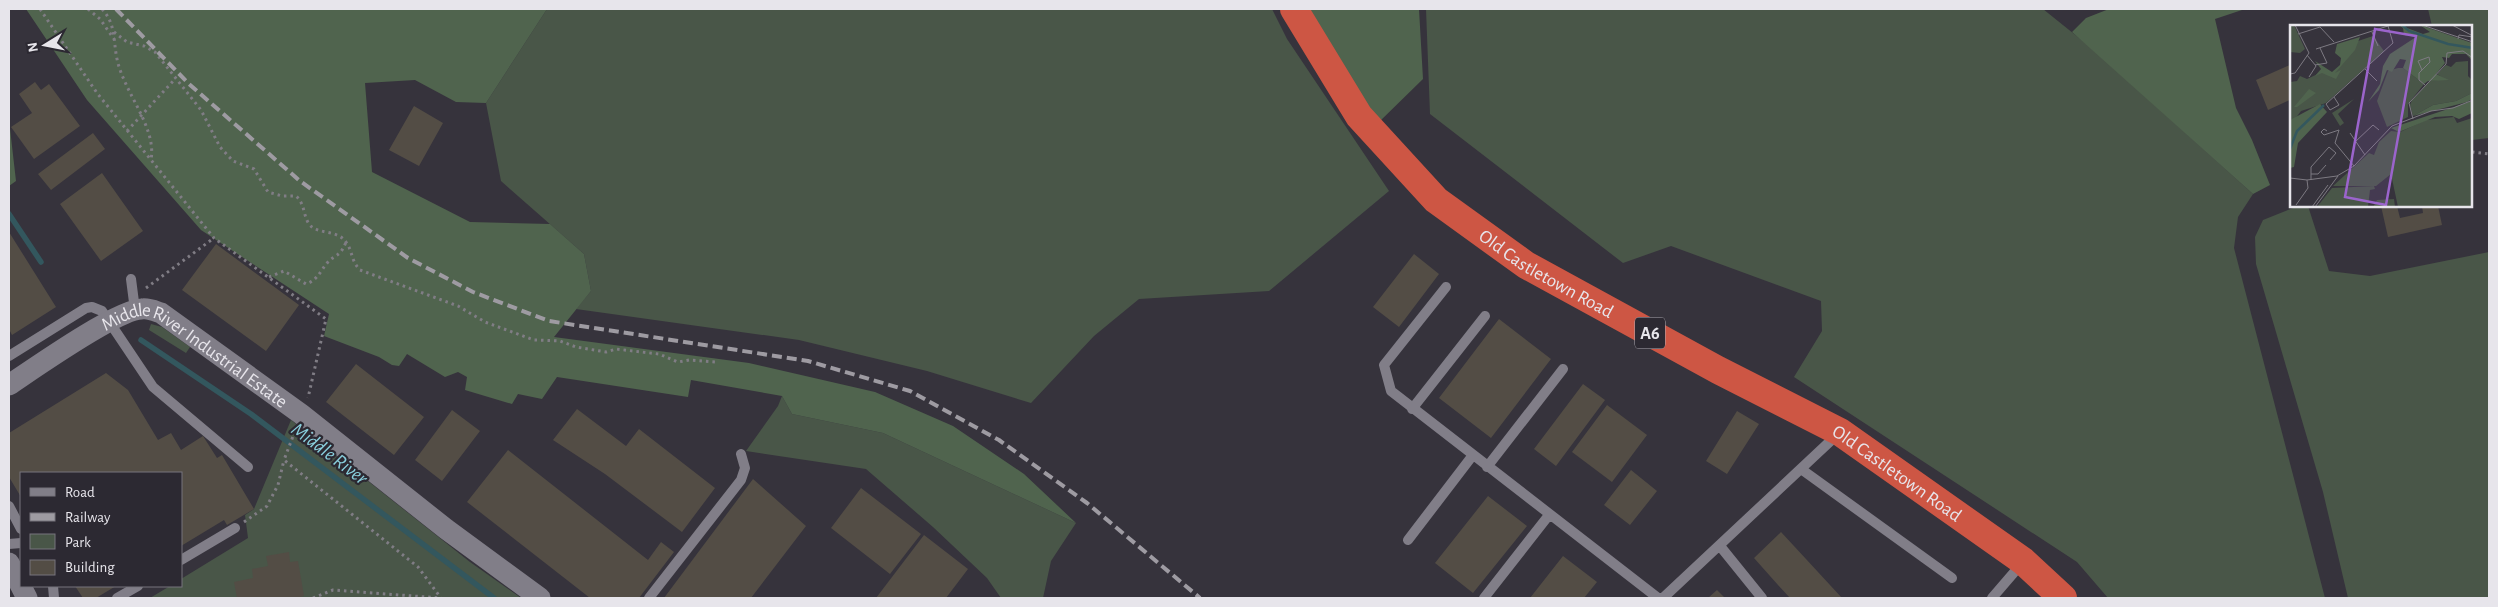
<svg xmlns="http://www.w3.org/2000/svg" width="2498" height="607" font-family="'Alegreya Sans',sans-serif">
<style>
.green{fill:#495648}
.forest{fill:#50644e}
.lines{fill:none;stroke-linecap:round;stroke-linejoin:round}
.stream{stroke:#33575e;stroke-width:5.5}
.building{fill:#534d45}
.path{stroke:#807d85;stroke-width:3;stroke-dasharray:2.5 4;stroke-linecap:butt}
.lane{stroke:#817e88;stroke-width:10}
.street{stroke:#817e88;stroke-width:21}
.highway{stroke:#cd5644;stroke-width:28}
.rail{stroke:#9e9ba2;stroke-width:4;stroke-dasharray:10 5;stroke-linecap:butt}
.labels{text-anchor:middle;stroke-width:4.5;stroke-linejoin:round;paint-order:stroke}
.shield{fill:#2c2932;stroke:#afadb4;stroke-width:1}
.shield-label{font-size:18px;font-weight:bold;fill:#e7e5eb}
.street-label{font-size:19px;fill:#e7e5eb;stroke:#2c2932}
.water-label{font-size:20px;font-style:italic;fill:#89cfdd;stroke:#2c2932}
.inset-river{fill:none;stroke:#33575e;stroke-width:2.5}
.inset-road{fill:none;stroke:#7d7a82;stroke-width:1}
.view{fill:#9b64cc;fill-opacity:0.15;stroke:#9b64cc;stroke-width:2.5}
.inset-edge{fill:none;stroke:#e7e5eb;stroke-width:2.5}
</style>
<rect width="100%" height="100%" fill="#36333c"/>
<!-- green -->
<path class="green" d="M547,9H1272L1287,39L1389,191L1269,291L1139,299L1094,336L1031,403L927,371L799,340L576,309L591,291L584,254L501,181L486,103Z
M1426,9H2043L2089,46L2253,194L2238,217L2234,248L2325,598H2108L2077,562L1794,377L1822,331L1821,301L1671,246L1623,263L1430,114Z
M2428,9H2489V138L2472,140V26H2432Z
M2298,206H2308L2329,271L2370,276L2489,252V598H2348L2323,492L2256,264L2255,237L2263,220Z
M151,324L162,327L190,347L186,353L149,330Z
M782,396L792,414L883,433L1076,523L1051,561L1043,598H1001L987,578L933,527L866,469L746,451L778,406Z
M291,420L470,562L521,598H150L170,586H181V579L248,538L245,515L254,509Z"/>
<!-- forest -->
<path class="forest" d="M26,9H547L486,103L456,102L415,80L365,83L372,172L470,222L550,224L584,254L591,291L554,337L749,363L875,392L953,426L1024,474L1076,523L883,433L792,414L782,396L691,380L688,397L557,377L542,399L518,394L512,404L465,390L467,377L458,372L445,377L407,354L399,366L392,365L379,357L324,336L329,314L201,230L87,100Z
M1302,9H1419L1423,79L1378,123Z
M2109,9H2245L2215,19L2236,108L2252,140L2270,185L2253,194L2072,32L2086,18Z
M9,120L16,181L9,186Z"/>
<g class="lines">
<!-- stream -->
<path class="stream" d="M9,214L41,262
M141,340L251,414L494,598"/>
</g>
<!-- building -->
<path class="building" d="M2292,64V99L2268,110L2256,80Z
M35,82L41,90L49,84L80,126L34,159L11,127L32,113L19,94Z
M414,106L443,123L419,166L389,150Z
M93,133L105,149L51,190L38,174Z
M102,173L143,231L101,261L60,204Z
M2381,206H2397L2400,218L2423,213L2422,206H2438L2442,225L2388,237Z
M9,232L56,307L12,335L9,329Z
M216,244L299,305L266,351L182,290Z
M1414,254L1439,274L1399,327L1373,307Z
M1499,319L1551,359L1491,438L1439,398Z
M356,364L424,417L394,455L326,402Z
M106,373L128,390L158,440L171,433L181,450L203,436L217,458L222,455L254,509L227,525L224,520L181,546V473H21V497L9,477V433Z
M1583,384L1605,400L1556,466L1534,449Z
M1607,405L1647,435L1612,482L1572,452Z
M577,409L626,446L639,429L715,488L682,532L605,474L553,440Z
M452,410L480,431L442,481L415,460Z
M1737,411L1759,424L1727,474L1706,461Z
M508,450L648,560L661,542L674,552L639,598H590L467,502Z
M1631,470L1657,491L1630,525L1604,505Z
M753,479L806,526L751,598H664Z
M861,488L921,534L890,574L831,528Z
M1488,496L1527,526L1473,593L1435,563Z
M1781,532L1806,559L1842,598H1790L1778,585L1754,558Z
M924,535L968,569L946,598H876Z
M289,552L290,562L298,561L304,596L297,598H237L234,582L253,578L252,569L268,566L266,556Z
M1563,556L1597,582L1584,598H1530Z
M75,586H116L96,598H83Z
M1717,590L1725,598H1708Z"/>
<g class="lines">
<!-- path -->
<path class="path" d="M40,9L97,93L214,238L326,319L308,398
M88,9L100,19L114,39
M102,9C116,24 113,40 117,59C124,93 157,127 151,160
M114,32L127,42L144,46L155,52L201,110L220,147L233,161L254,169L268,192L282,196H296C305,204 303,215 309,224C317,235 337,229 346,242C353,252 351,261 360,270L458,306L485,322L534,340L560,341L576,347L606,352L616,349L659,354L678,362L689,360L715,362
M127,131L175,79
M2472,152L2489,154
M269,277L284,271L306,284C318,280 320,271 328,262C337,253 340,257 346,242
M146,288L214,238
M295,431L284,460L418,567L441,598
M244,522L267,506L278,485L284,460
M313,598L333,590L440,598"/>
<!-- lane -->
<path class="lane" d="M131,279L135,310
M1446,287L1384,365L1391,391L1658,598
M9,356L86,308L92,307L102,311L153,387L248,467
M1412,409L1485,316
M1487,467L1563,369
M1801,469L1952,578
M9,506L21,529
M1408,540L1473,455
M9,544L21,543
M1720,546L1762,598
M181,560L235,528
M53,586L54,598
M117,598L138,586
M649,598L741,480L745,468L741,454
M1484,598L1549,515
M1663,598L1839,433
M1992,598L2023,562"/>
<!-- street -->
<g class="street">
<path id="s1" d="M9,385C33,369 118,309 142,309C148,308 155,311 161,313L301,414L446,529L540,598"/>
<path d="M9,563L27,598"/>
</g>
<!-- highway -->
<path class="highway" id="s2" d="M1294,9L1359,116L1436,200L1526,265L1718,370L1840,432L2023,561L2063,598"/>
<!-- rail -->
<path class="rail" d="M116,9L189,84L300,181L408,258L473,292L549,321L808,361L910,391L999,440L1087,503L1200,598"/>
</g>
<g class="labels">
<!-- shield labels -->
<rect class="shield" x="1635" y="317.5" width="30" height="31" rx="4"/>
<g class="shield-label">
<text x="1650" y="339">A6</text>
</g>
<!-- street labels -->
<g class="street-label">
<text dy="7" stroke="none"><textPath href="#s2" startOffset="372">Old Castletown Road</textPath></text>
<text dy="7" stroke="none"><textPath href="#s1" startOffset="219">Middle River Industrial Estate</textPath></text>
<text dy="7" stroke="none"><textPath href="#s2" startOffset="776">Old Castletown Road</textPath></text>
</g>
<!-- water labels -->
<g class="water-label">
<text transform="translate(330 453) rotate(37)" y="7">Middle River</text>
</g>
</g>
<!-- overview -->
<g transform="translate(2290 25)">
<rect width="182" height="182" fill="#36333c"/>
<path d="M0,0H4L15,24L10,28L0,27ZM83,11L94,26L36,78L11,86L5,94L0,95V57L7,56L10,51L17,54L32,47L42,51L68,16ZM178,36V51L182,55V68L166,76L143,80L123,91L120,80L122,75L140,56L155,54L147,49L156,40L161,42L166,37ZM108,43H113L134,59L118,79V92L97,102L87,76L98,46ZM64,74L48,89L54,98L50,101L42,88ZM164,92L167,98L182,93V182H108L101,149L86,161H43L79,128L84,130L89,117L101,106L110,107L136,95ZM84,161L85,164L80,165L78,182H27L42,163ZM104,174L105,182H83L87,175Z" fill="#495648"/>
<path d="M109,0L133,9L140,7L130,0L182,18V35L176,29H162L159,33L152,32L155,38L146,49L159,55L138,56L134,59L113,43L116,35L110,34L102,47L97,45L89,65L78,77L90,59L93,41L100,29L126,12L114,10L113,3ZM70,12L65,25L45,48L51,45L46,54L32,48L25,51L31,44L25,36L42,47L50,40L51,33L45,28L47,19ZM19,64L26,68L7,82H4ZM182,68V74L177,77L123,91L143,80L166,76ZM182,76V88L169,94L162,91L145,92L109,107L101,103ZM30,79L37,87L8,118L4,142L0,143V95Z" fill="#50644e"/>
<path class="inset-river" d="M112,0L119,6L158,19L183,23M0,124L7,106L34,80"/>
<path class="inset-road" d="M132,0L183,17M162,0L183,11M82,7L88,21M8,9L30,2L44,17M168,14L169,10L183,12M26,24L101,0M17,30L26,41L19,52M25,40L37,38L30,23M75,44L87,56M132,45L128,36L139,32L140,37L129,48V55L135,60M0,49L5,48L19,28L5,0M44,72L49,80L40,85L36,79L103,18L98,1M123,94L119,78L156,39L157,28L173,26L183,33M37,106L34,104L31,107L34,110L49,105L45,118L64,141M60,108L75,130M66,116L83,100L89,105M21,149H28L36,140M0,153L17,155L47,151L64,141L102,101L141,86L163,83L183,75M21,155V142L39,122L46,128L40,135M6,180L18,163L17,155M22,182L38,160M25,182L48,151"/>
<path class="view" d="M85,4L126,11L96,180L55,172Z"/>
<rect width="182" height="182" class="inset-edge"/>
</g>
<!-- border -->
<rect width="2498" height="607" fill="none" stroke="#e7e5eb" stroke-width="20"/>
<!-- legend -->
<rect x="20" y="472" width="162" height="115" fill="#2c2932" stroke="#77747c"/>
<rect x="30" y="488" width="25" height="8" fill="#817e88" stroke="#77747c"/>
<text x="65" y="497" font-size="15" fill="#e7e5eb">Road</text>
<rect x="30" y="513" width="25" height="8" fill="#9e9ba2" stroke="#77747c"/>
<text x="65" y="522" font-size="15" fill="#e7e5eb">Railway</text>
<rect x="30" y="534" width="25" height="15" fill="#495648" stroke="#77747c"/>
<text x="65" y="547" font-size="15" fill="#e7e5eb">Park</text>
<rect x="30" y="560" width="25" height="15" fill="#534d45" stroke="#77747c"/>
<text x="65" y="572" font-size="15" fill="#e7e5eb">Building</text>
<!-- north arrow -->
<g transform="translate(45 45) rotate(260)" stroke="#2c2932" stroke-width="4" paint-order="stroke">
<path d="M0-4L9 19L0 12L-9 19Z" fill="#e7e5eb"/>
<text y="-8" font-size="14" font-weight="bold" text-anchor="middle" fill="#e7e5eb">N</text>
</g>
</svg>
